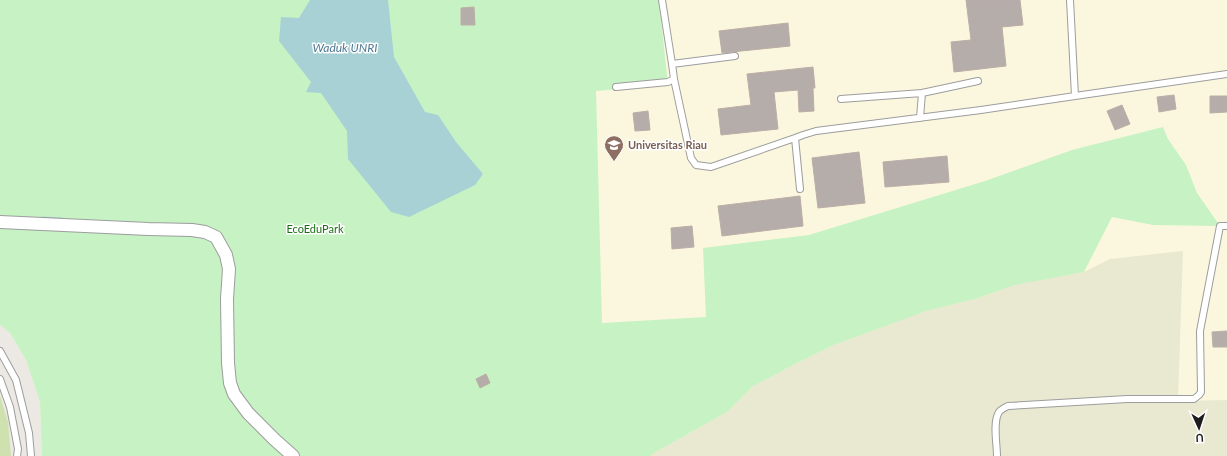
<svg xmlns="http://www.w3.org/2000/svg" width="1227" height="456" font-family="Lato,sans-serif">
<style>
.education{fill:#fbf7de}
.farmland{fill:#e9e8d0}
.grass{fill:#cee1ae}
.park{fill:#c7f2c4}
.water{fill:#a8d1d5}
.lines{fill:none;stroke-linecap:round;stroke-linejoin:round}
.stream{stroke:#a8d1d5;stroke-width:3}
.building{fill:#b5ada9;stroke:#bcaea7}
.service-casing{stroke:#9d9d9d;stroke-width:8}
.minor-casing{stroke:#9d9d9d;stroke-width:14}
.service{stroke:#fff;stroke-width:6}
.minor{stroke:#fff;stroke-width:12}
.labels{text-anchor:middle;stroke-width:3;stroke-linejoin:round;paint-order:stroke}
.education-label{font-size:11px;font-weight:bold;fill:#785e54;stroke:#fff;text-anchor:start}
.park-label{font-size:11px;fill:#1c6d17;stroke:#fff}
.water-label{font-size:12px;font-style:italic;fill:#4d7892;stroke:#fff}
</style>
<rect width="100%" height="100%" fill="#ece8e3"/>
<!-- education -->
<path class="education" d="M0,0H1227V456H42L40,402L26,360L10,333L0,325Z"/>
<!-- farmland -->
<path class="farmland" d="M1183,251L1178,401L1227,400V456H651L652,454L727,412L752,387L793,365L834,345L925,311L975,299L1015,285L1034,281L1036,294L1034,281L1084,272L1110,259Z"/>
<!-- grass -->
<path class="grass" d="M0,396L8,422L11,456H0Z"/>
<!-- park -->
<path class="park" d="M0,0H659L668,85L596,91L602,323L706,317L703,248L809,235L985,181L1072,150L1163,127L1168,139L1186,165L1197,193L1220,226L1153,225L1112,217L1084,272L1015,285L975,299L926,311L834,345L793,365L752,387L727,412L652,454L651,456H42L40,402L26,360L10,333L0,325Z"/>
<!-- water -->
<path class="water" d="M310,0H388L394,57L425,112L438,115L456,142L483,174L475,185L409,217L391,212L348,159L347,131L321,93L306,92L311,82L279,41L281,17L299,18Z"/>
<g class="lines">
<!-- stream -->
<path class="stream" d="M42,218L62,219"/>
</g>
<!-- building -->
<path class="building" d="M966,0H1020L1023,25L1002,27L1006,66L954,72L951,42L971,40Z
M474,7L475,25H461V8Z
M788,23L790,46L722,53L719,31Z
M813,67L815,88H813L814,111L799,112L798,90L774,92L778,129L721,135L718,109L751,105L747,74Z
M1174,95L1176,109L1159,112L1157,97Z
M1210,96H1227V112L1210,113Z
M1122,105L1130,124L1115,130L1107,111Z
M648,111L650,130L635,131L633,113Z
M859,152L865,203L818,208L812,158Z
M947,156L949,182L885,187L883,162Z
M800,196L803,226L722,236L718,206Z
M692,226L694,247L672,249L671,228Z
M1227,331V347H1213L1212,332Z
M486,374L490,383L480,388L476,379Z"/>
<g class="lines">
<!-- service casing -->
<g class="service-casing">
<path id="service" d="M662,0L672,64L735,56
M1070,0L1075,96
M674,79L691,158L696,165L711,167L795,138
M616,87L668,82L674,79L672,64
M841,99L922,93L978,81
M920,118L922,93
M800,189L795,138L803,135L816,131L981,110L1075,96L1227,74
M0,351L16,380L29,433L31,456
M0,379L10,407L18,449L17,456
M997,456C997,445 993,424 998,414C999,410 1004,408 1008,406L1127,399H1194L1199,395L1201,392L1200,331L1220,226H1227"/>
</g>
<!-- minor casing -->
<g class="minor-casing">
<path id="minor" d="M0,222L148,229L192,230L205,232L216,237L226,255L229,269L227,299L228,363L230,383L234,394L248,413L275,440L293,456"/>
</g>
<!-- service -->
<use href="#service" class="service"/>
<!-- minor -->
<use href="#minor" class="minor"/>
</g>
<!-- icons -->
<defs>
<g id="university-pin" transform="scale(1)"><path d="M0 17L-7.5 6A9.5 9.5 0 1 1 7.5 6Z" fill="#8d6e63" stroke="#fff"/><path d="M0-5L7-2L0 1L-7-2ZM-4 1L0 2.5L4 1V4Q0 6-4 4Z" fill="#fff"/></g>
</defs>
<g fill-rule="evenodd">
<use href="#university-pin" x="614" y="145"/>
</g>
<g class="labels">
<!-- education labels -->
<g class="education-label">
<text x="628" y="149">Universitas Riau</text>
</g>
<!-- park labels -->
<g class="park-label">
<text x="315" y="233">EcoEduPark</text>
</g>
<!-- water labels -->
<g class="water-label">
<text x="345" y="52">Waduk UNRI</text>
</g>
</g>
<!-- north arrow -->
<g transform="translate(1199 428) rotate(177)" stroke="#ffffff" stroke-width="3" paint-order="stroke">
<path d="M0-3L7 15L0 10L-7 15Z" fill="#1c1c1c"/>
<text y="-6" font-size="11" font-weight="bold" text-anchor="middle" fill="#1c1c1c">U</text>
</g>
</svg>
